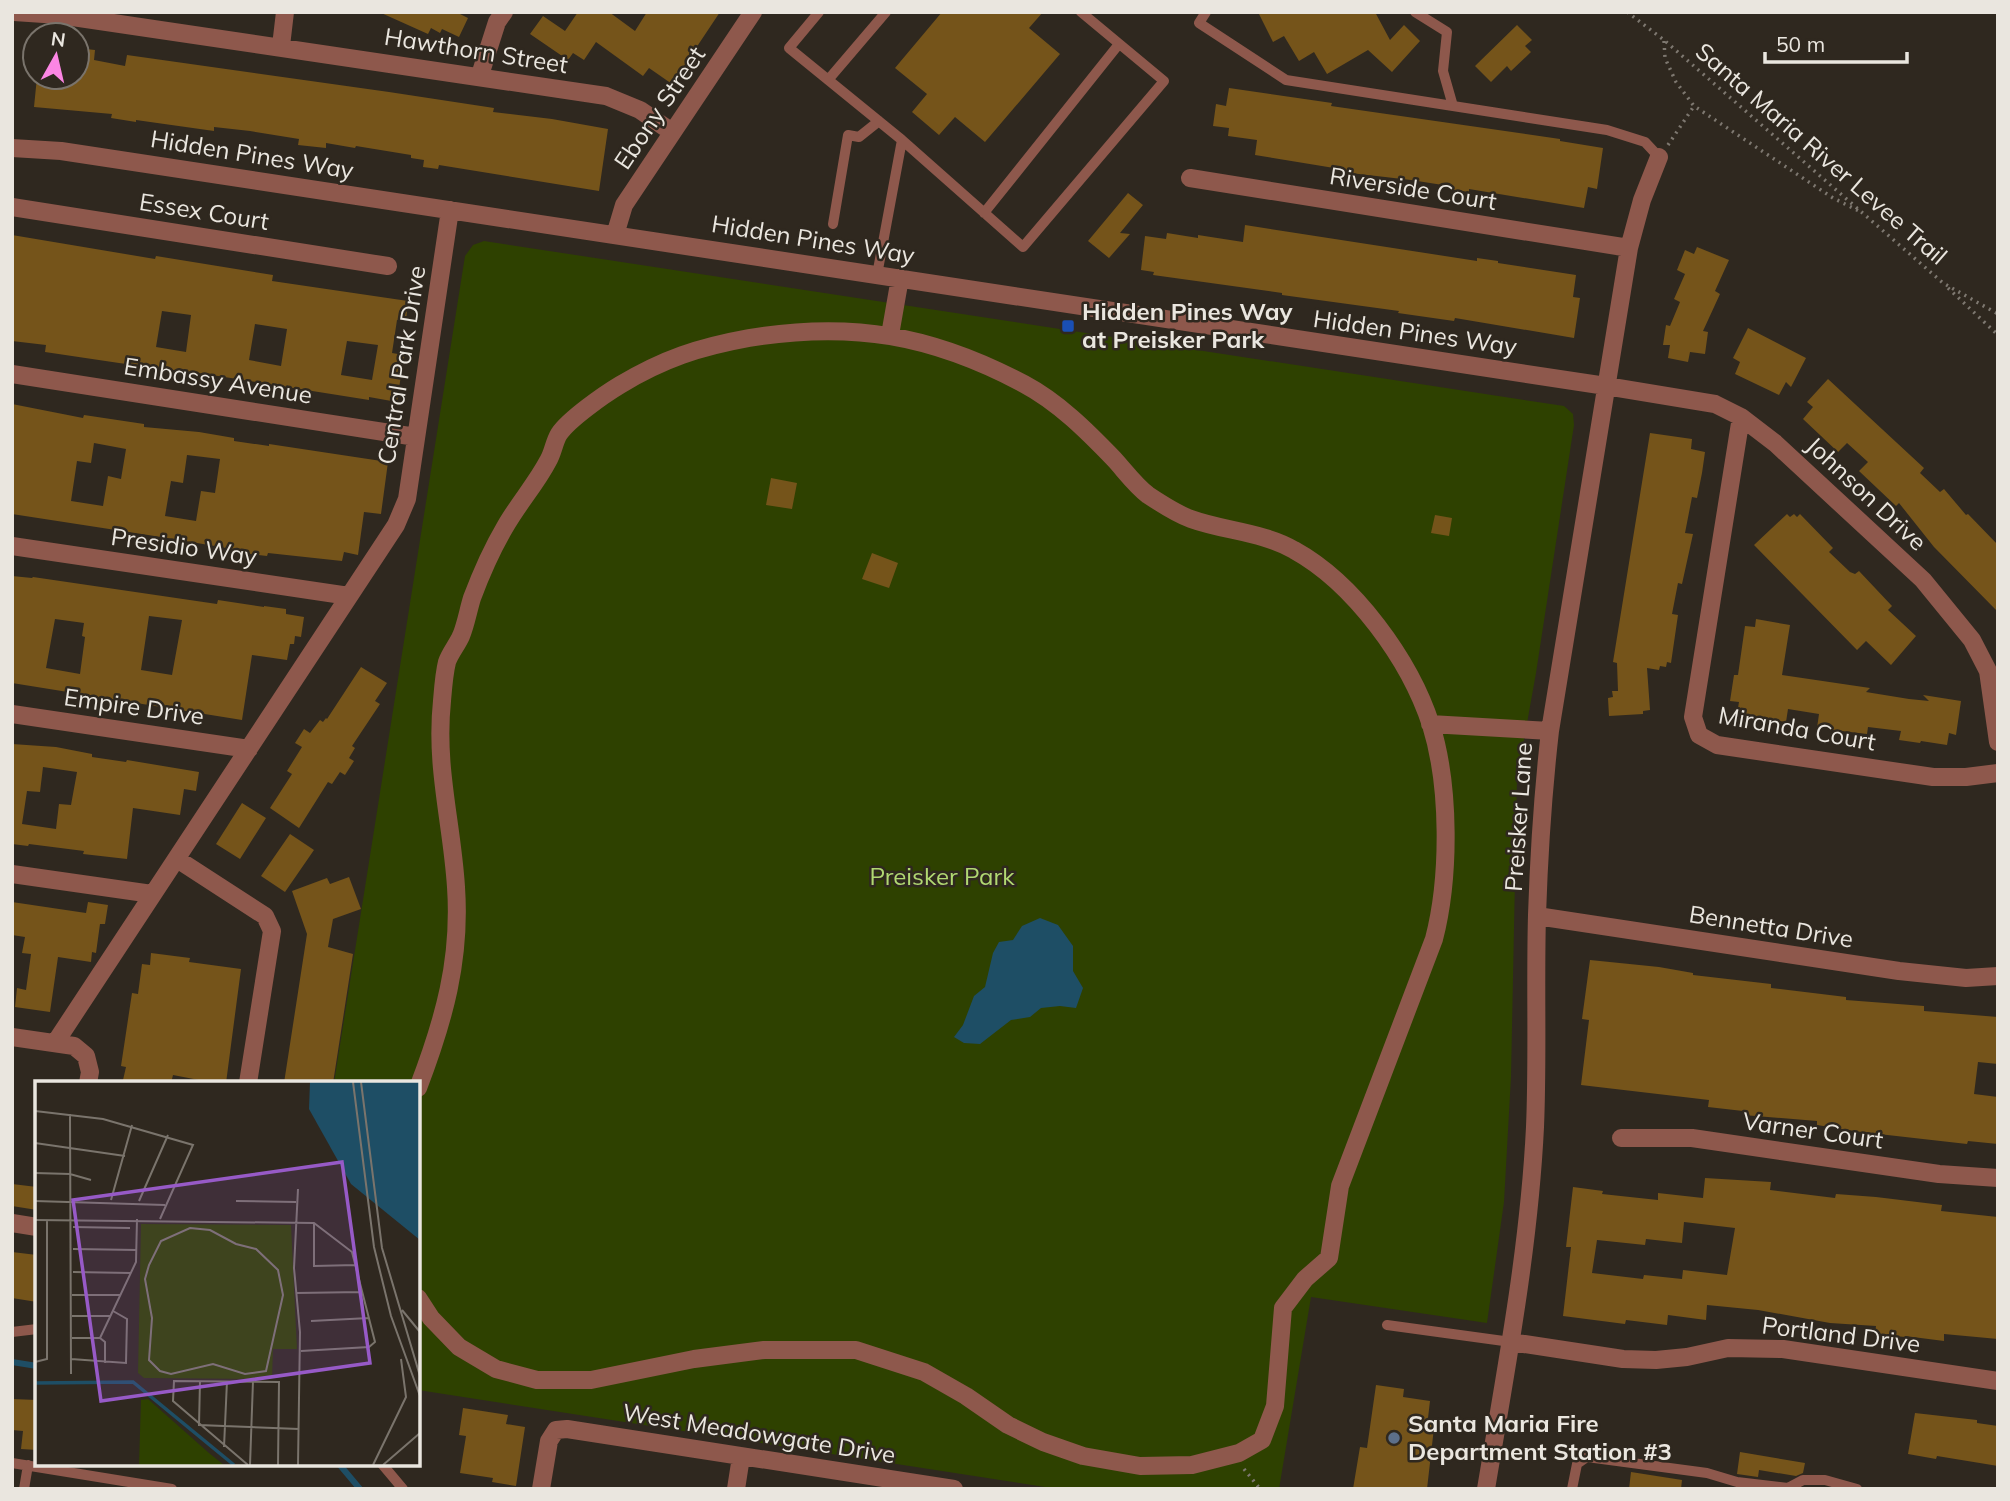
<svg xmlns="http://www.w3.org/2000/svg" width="2010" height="1501" font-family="Mulish,sans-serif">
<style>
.green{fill:#2e4100}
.water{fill:#1e4e65}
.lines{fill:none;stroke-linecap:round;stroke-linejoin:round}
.stream{stroke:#1e4e65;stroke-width:6}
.building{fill:#75541a;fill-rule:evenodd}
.path{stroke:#7e7870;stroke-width:3.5;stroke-dasharray:2 5;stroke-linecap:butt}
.lane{stroke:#8e584c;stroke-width:10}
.street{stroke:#8e584c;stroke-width:18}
.transit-dot{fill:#1a4fb4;stroke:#2f281f;stroke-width:2.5}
.service-dot{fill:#5c6f8a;stroke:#2f281f;stroke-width:2.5}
.labels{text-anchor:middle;stroke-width:5;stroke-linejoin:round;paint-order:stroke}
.street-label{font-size:24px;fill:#eae6df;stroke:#2f281f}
.poi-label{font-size:24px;font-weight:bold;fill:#eae6df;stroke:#2f281f;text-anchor:start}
.park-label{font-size:24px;fill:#b1d872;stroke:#2f281f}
.inset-river{fill:none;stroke:#1e4e65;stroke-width:3.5}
.inset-road{fill:none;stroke:#7a746c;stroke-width:2}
.view{fill:#975ac7;fill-opacity:0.15;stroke:#975ac7;stroke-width:3.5}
.inset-edge{fill:none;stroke:#eae6df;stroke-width:3.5}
</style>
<rect width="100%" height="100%" fill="#2f281f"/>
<!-- green -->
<path class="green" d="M484,241L1564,406L1573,414L1574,425L1536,673L1517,779L1511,1077L1504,1202L1487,1323L1311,1297L1279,1489H1058L418,1390V1083H334L465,256L473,245Z"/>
<!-- water -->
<path class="water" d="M1040,918L1058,925L1073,946V971L1083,988L1076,1008L1060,1006L1041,1008L1030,1017L1011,1020L980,1044L964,1043L954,1037L963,1025L974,996L985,987L993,953L999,942L1013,940L1022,926Z"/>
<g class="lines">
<!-- stream -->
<path class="stream" d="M12,1362L37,1366
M339,1464L360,1489"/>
</g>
<!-- building -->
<path class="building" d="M379,12H456L468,18L459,37L442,29L440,33L431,28L428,34Z
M578,12H609L635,31L647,12H720L672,84L649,68L643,76L596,42L584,60L573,53L568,60L530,34L543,16L565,31Z
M942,12H1043L1029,28L1060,54L985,142L955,117L939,135L912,112L927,94L895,68Z
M1258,12H1375L1390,40L1404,25L1420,41L1392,72L1368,50L1327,74L1314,52L1299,61L1284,36L1273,42Z
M1517,25L1532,40L1525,46L1531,52L1511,71L1507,66L1491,82L1475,66Z
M77,48L95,50L94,60L125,66L127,55L389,92L494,108L493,112L552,119L608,129L599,191L439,165L438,169L423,167L424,160L411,158V155L356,146L355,148L326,143V148L298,145L299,139L250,131L214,127V131L136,120V122L111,118L112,114L34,107L37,77H77Z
M1229,88L1332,103L1331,106L1560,139V141L1603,148L1597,189L1588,187L1584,208L1469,189V192L1448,189L1449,186L1411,180L1333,171L1334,168L1255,155L1257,140L1228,136L1229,128L1213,126L1216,104L1226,106Z
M1128,193L1143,205L1120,233L1130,234L1109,258L1088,241Z
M1245,225L1477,261V258L1498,261V263L1576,275L1573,297L1580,298L1574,338L1455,318L1454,321L1398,313L1399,311L1282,295V293L1153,275L1154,272L1141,270L1145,236L1166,239L1167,233L1198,238V235L1243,242Z
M12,235L155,259L156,256L273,275L272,281L408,301L406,321L397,320L392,353L404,355L397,402L369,397V400L212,375L119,363L45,352L46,345L12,341ZM162,311L191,315L186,352L156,347ZM255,324L287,329L281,366L249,360ZM347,341L378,345L372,380L341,375Z
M1697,247L1729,260L1715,291L1720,294L1703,331L1708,332L1705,354L1690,352L1688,362L1668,358L1670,345H1663L1666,325L1670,326L1680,302L1674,299L1685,274L1677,270L1685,250L1694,254Z
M1748,328L1806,358L1791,387L1786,382L1779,395L1735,374L1740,362L1733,358Z
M1828,379L1924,468L1920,473L1940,492L1944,489L1966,515L1968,514L1998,545V612L1934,547L1899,503L1896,506L1859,471L1868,462L1847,443L1838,452L1803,419L1813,407L1807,402Z
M12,404L83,418L84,415L144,424V427L199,432L234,438V441L269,446V444L388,462L381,514L364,512L358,555L344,552L342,561L268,553L267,556L225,551L226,548L174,539L12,514ZM94,443L126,449L121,479L108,476L103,506L71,501L77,461L91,463ZM187,455L220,459L215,493L201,491L196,521L165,516L171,481L183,483Z
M1650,433L1692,439L1691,449L1705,452L1702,473L1697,498L1692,497L1685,533L1693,534L1682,584L1678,583L1672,614L1678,615L1671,663L1667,662L1666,667L1660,666L1659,670L1647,668L1650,710L1643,711V714L1609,716L1608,698L1613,697L1612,691H1618L1617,663L1613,662Z
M771,478L797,483L792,509L766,505Z
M1787,514L1790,517L1794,514L1797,517L1800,514L1833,548L1829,552L1850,572L1855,574L1859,571L1892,606L1888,610L1916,636L1891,665L1866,641L1857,650L1754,545Z
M1435,515L1452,518L1449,536L1431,533Z
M872,553L898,563L889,588L862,579Z
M12,576L32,578L33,577L217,604L218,600L264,607V606L286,609V614L304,617L301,637L295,636L294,644H290L287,660L252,655L242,720L12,683ZM149,616L182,620L172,675L141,670ZM55,619L84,623L82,636L85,637L80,674L46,668Z
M1756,619L1790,625L1782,675L1870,688L1866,692L1909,699L1929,701L1923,695L1961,701L1956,735L1949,733L1947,745L1921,741L1920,743L1899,740L1901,731L1868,727L1867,734L1817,728L1819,714L1788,709L1786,722L1737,714L1739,702L1730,701L1734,675H1738L1745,626L1755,627Z
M361,667L387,683L375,701L380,704L352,746L355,748L349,758L354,761L345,775L340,772L332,784L328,782L299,828L270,808L292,774L287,771L302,747L295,743L304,729L310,733L320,720L323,722L326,718L327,719Z
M12,744L56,747L92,754V757L126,762L127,760L199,772L196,791L184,789L180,815L133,808L127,859L83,854L84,851L29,844L28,846L12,844ZM43,767L77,772L71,805L59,804L56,829L22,824L27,791L40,792Z
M242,803L266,818L240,859L216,844Z
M290,834L314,850L285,892L261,876Z
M349,877L361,909L333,919L328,947L353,954L333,1083H284L307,934L292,891L327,878L330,884Z
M12,902L86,913L88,902L108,905L105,924H100L96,953L92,952L91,962L58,957L50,1012L15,1007L17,988L26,990L31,954L22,953L25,937L12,935Z
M151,953L190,958L189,962L241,969L226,1083H204V1081L173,1075L171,1083H139L123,1080L126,1067L121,1066L132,993L138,994L142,964L150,965Z
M1590,960L1659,967L1693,973V975L1771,984V988L1846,997V1000L1924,1006V1011L1998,1017V1064L1978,1062L1974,1094L1998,1097V1144L1968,1141L1967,1144L1861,1132L1817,1125V1121L1743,1115V1111L1708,1107L1709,1100L1581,1085L1589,1020L1582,1019Z
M1705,1178L1771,1182L1770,1190L1835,1198L1836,1194L1876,1197L1942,1205L1941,1211L1998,1217V1339L1944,1334V1341L1905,1336V1337L1875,1334L1876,1326L1830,1323L1758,1310L1707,1305L1706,1320L1668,1315L1667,1325L1626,1320L1625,1324L1563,1316L1571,1247H1566L1573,1187L1603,1191L1602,1194L1658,1200V1193L1703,1198ZM1684,1222L1735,1228L1727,1275L1683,1270L1682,1279L1644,1275L1643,1279L1592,1273L1597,1240L1645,1245L1646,1239L1682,1243Z
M12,1184L37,1187V1210L12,1206Z
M12,1252L37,1255V1302L12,1298Z
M1376,1385L1404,1389L1403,1397L1430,1401L1428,1418L1435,1419L1427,1489H1353L1360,1447L1367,1448Z
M12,1399L37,1400V1450L21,1449L23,1431L12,1430Z
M463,1408L508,1415L506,1424L525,1427L516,1486L492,1482L493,1478L460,1473L466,1436L459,1435Z
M1915,1413L1977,1420V1423L1998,1426V1466L1937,1456L1936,1459L1908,1454Z
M1740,1452L1805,1463L1803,1473L1796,1476L1759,1470L1758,1477L1737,1474Z
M1631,1472L1682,1480L1681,1489H1629Z"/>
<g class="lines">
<!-- path -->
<path class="path" d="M1627,12L1664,40L1943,283L1998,314
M1664,41L1665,58L1676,82L1694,106L1833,198L1859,211
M1668,145L1694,106
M1948,288L1998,335
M1244,1469L1260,1489"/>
<!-- lane -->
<path class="lane" d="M819,12L789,48L902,140L1023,247L1164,81L1081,12
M1206,12L1199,23L1286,80L1607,130L1645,142L1659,157
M1415,12L1447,32L1443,71L1453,106
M828,80L886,12
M984,213L1119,44
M833,224L848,135L859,137L879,121
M877,275L902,140
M1387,1325L1511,1342
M12,1332L37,1329
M12,1463L172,1489
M382,1464L403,1489
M24,1489L28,1465
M1572,1489L1577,1464L1587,1457L1707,1473L1737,1482L1788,1488L1803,1480H1825L1857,1489"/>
<!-- street -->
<path class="street" d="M14,12L59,15L606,96L640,110L672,132
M281,46L285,12
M480,75L497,22L504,12
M12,148L61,151L1606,386L1715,404L1741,417L1775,443L1923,580L1972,640L1988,671L1998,742
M1190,178L1629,248
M12,207L388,266
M615,235L624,205L753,12
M890,335L900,278
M12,374L416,437
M1741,417L1693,717L1699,735L1717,745L1933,777H1966L1998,773
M12,546L349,596
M12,714L249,749
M1430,724L1550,731
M177,859L265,916L272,931L248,1083
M12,874L152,894
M1537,916L1899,971L1966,978L1998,976
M12,1037L74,1046L86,1056L90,1072L88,1083
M55,1043L396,525L407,499L450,210
M418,1088C444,1020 461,960 456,887C452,823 435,767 442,701C443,689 444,674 447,662C450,653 457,645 461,636C466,624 468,611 472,598C481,574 492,549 505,527C518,504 536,484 548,461C553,453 554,442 559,434C569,419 605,394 620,385C663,359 699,347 749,338C852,321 932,335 1024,384C1058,402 1087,431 1114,459C1125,471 1135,485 1148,495C1160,503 1177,514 1191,519C1224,531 1263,532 1294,550C1354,583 1410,660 1431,725C1450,786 1450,877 1434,939L1340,1186L1329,1258L1305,1279L1283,1308L1275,1406L1262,1440L1239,1453L1192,1465L1140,1466L1083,1456L1043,1442L1008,1425L966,1396L924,1372L856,1350H764L694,1359L591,1380H537L496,1369L459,1347L431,1318L418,1298
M1621,1138H1692L1939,1174L1998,1178
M12,1223L37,1227
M1511,1342L1623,1359L1656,1360L1687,1357L1728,1348L1783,1349L1998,1381
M541,1489L549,1441L556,1430L567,1429L954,1489
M736,1489L741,1457
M1486,1489C1506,1369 1529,1249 1535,1127C1538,1057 1535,986 1537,915C1539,854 1543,792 1550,731L1629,248L1642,200L1659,157"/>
</g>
<!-- markers -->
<rect class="transit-dot" x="1061" y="319" width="14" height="14" rx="3.5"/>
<circle class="service-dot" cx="1394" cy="1438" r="7"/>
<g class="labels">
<!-- street labels -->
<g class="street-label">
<text transform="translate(476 51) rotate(9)" y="8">Hawthorn Street</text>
<text transform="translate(660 108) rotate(-56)" y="8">Ebony Street</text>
<text transform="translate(1821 154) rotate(41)" y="8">Santa Maria River Levee Trail</text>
<text transform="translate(252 155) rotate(9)" y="8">Hidden Pines Way</text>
<text transform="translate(1413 189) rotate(9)" y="8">Riverside Court</text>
<text transform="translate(204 212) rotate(9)" y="8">Essex Court</text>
<text transform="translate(813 240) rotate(9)" y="8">Hidden Pines Way</text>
<text transform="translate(1415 333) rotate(8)" y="8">Hidden Pines Way</text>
<text transform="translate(402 365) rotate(-81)" y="8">Central Park Drive</text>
<text transform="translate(218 381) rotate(9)" y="8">Embassy Avenue</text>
<text transform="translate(1866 494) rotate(43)" y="8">Johnson Drive</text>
<text transform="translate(184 547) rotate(8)" y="8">Presidio Way</text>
<text transform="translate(134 707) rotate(8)" y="8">Empire Drive</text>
<text transform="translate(1797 729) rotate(10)" y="8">Miranda Court</text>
<text transform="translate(1519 817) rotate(-86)" y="8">Preisker Lane</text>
<text transform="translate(1771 927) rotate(9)" y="8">Bennetta Drive</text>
<text transform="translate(1813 1131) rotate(8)" y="8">Varner Court</text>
<text transform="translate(1841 1335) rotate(7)" y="8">Portland Drive</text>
<text transform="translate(759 1434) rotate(9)" y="8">West Meadowgate Drive</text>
</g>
<!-- poi labels -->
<g class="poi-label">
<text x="1082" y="320">Hidden Pines Way<tspan x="1082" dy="28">at Preisker Park</tspan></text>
<text x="1408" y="1432">Santa Maria Fire<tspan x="1408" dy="28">Department Station #3</tspan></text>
</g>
<!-- park labels -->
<g class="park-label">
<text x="942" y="885">Preisker Park</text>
</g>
</g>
<!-- overview -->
<g transform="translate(35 1081)">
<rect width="385" height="385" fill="#2f281f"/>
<path d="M106,143L256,144L262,268H238L237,298L109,297L103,292ZM113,318L174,372L189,384H104L106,319Z" fill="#2e4100"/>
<path d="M275,1H385V159L316,103L274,28Z" fill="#1e4e65"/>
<path class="inset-river" d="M0,302L98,301L199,384"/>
<path class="inset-road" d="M318,1L339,166L356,235L385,315M326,1L347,167L385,295M0,30L68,38L158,64L125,138M35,33L36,293M0,62L90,75M0,92L35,93L56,99M263,108L259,187L265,251L263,384M76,119L97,44M0,120L130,124M104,120L133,54M201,120L261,121M0,139L279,142L317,171L340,261L334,266L266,270M279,142V185L321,184M38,146L95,147M155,147L175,149L201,163L221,168L243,189L248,214L231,290L210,293L178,283L136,293L125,290L114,279L117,237L110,198L114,184L126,160ZM38,168L102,169M38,191L96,192M261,212L327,211M37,214H85M367,229L385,251M37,235H75M276,240L334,237M37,257H65M65,257L101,181L102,138M65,257L70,261V282M36,278L91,282L92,238L78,230M0,281L12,278V139M165,300L164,344L264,348M189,366L192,300M213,384L138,320L139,300L244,301L243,384M215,384L218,300M338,384L371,316L366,278M348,384L385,352"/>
<path class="view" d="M307,81L335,282L66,320L38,119Z"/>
<rect width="385" height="385" class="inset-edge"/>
</g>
<!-- border -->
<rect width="2010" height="1501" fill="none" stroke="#eae6df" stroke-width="28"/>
<!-- north arrow -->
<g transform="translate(56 56) rotate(8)"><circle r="33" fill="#2f281f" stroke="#7a746c" stroke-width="2"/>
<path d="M0-5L12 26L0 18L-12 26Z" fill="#fc86e4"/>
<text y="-10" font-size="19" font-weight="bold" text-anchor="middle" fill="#eae6df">N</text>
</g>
<!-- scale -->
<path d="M1765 52v10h142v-10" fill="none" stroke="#eae6df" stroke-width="3.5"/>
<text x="1776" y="52" font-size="21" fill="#eae6df" stroke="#2f281f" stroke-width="5" paint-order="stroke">50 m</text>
</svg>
